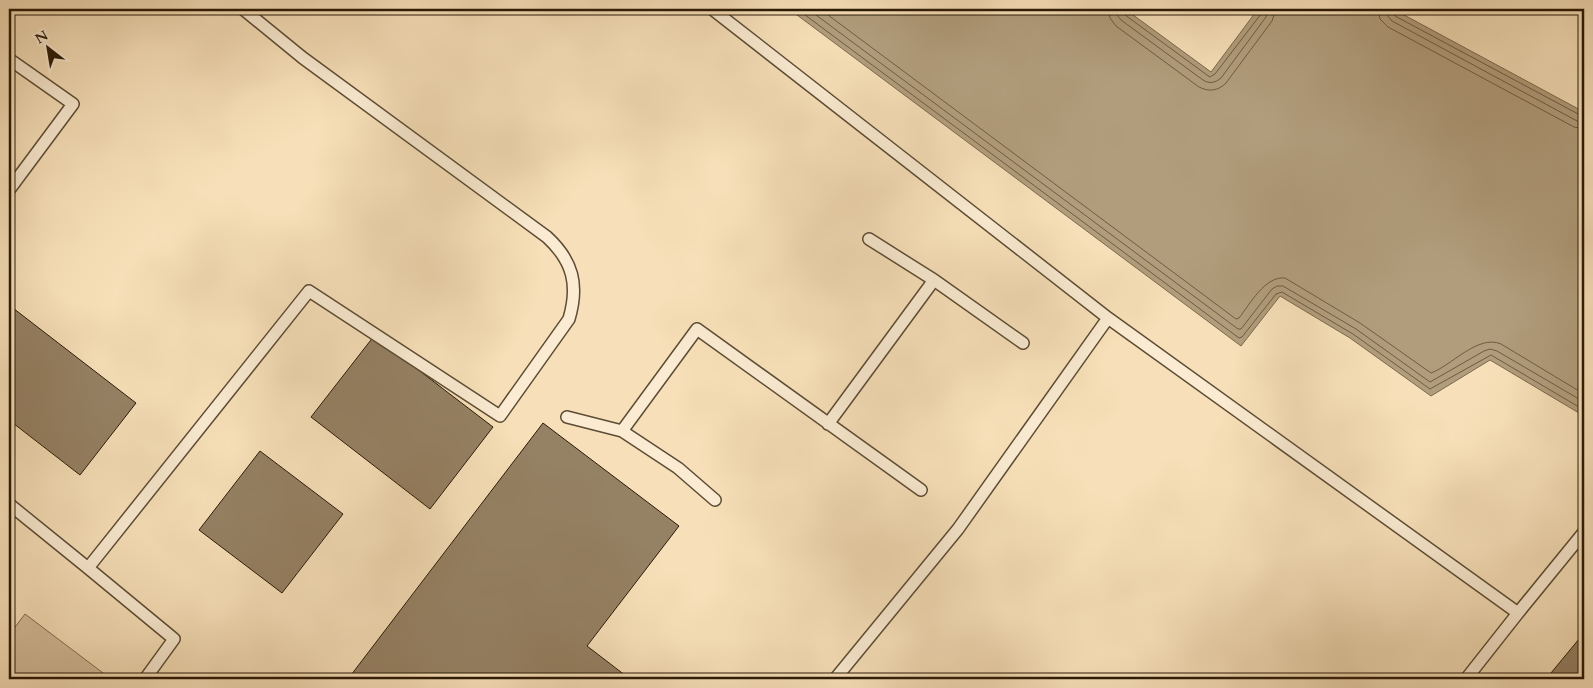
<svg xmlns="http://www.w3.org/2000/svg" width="1593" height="688" font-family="Cardo,serif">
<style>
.green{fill:#d4be9b;stroke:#7f6c51}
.water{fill:#b19d7c;stroke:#7b694d}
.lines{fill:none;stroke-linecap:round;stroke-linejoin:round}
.shore{stroke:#6e5c42;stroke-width:1}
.building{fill:#958164;stroke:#2a1a07}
.lane-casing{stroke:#5d4c34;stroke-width:14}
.lane{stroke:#faebd2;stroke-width:11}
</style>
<rect width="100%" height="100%" fill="#f7e0b9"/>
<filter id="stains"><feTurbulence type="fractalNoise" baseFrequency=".004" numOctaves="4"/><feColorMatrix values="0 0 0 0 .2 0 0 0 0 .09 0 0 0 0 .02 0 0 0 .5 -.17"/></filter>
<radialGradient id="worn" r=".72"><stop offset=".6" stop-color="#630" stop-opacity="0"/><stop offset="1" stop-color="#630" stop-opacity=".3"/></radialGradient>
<!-- green -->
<path class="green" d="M25,614L111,679H9V635Z"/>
<!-- water -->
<path class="water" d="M789,9H1125L1211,72L1258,9H1393L1584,112V416L1490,360L1431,396L1350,338L1280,296L1241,346Z"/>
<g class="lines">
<!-- shore -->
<path class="shore" d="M797,9L1239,338L1242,337L1276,294L1282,292L1353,334L1430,389L1491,355L1584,410
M808,9L1238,329H1241L1272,289L1277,286H1283L1356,329L1430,382L1484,351L1490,349L1497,351L1584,402
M820,9L1236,319L1239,318C1250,304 1265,276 1285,278L1360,323L1431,373C1451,366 1478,334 1501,344L1584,394
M1108,9L1110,18L1116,26L1199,87C1209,92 1218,91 1226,83L1272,21L1276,9
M1116,9L1117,15L1121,20L1203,80C1209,84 1215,83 1221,78L1266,17L1268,9
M1122,9L1125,15L1207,75L1210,77L1215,74L1261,14L1262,9
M1378,9L1380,19L1388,27L1574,127L1584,129
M1386,9L1387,15L1392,21L1577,121L1584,122
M1392,9V13L1395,16L1580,115L1584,116"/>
</g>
<!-- building -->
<path class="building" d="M9,305L136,403L80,475L9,420Z
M374,336L493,427L430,509L311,417Z
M543,423L679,526L587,646L630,679H348Z
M260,451L343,514L282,593L199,530Z
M1584,633V679H1546Z"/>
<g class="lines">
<!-- lane casing -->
<g class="lane-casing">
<path id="lane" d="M712,9L1108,318L958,529L835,679
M9,59L73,104L9,190
M869,239L934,280L1023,343
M1108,318L1518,613L1584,532
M567,417L622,431L678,468L715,500
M828,424L934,280
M622,431L697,329L921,490
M9,504L88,568
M145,679L174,639L88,568L309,291L500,416L569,319C579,285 573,261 547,237L303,58L243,9
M1466,679L1518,613"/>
</g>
<!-- lane -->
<use href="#lane" class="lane"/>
</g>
<!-- margin -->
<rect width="1593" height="688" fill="none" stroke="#f7e0b9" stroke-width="30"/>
<rect x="10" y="10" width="1573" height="668" fill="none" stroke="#2a1a07" stroke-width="2.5"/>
<rect x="15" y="15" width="1563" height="658" fill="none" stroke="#2a1a07"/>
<!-- north arrow -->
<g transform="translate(48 48) rotate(329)" stroke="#faebd2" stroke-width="4" paint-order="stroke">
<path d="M0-4L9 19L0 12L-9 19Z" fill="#2a1a07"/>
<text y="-8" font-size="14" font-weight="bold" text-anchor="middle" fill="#2a1a07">N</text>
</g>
<rect width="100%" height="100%" filter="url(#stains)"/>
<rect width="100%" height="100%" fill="url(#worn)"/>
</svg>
